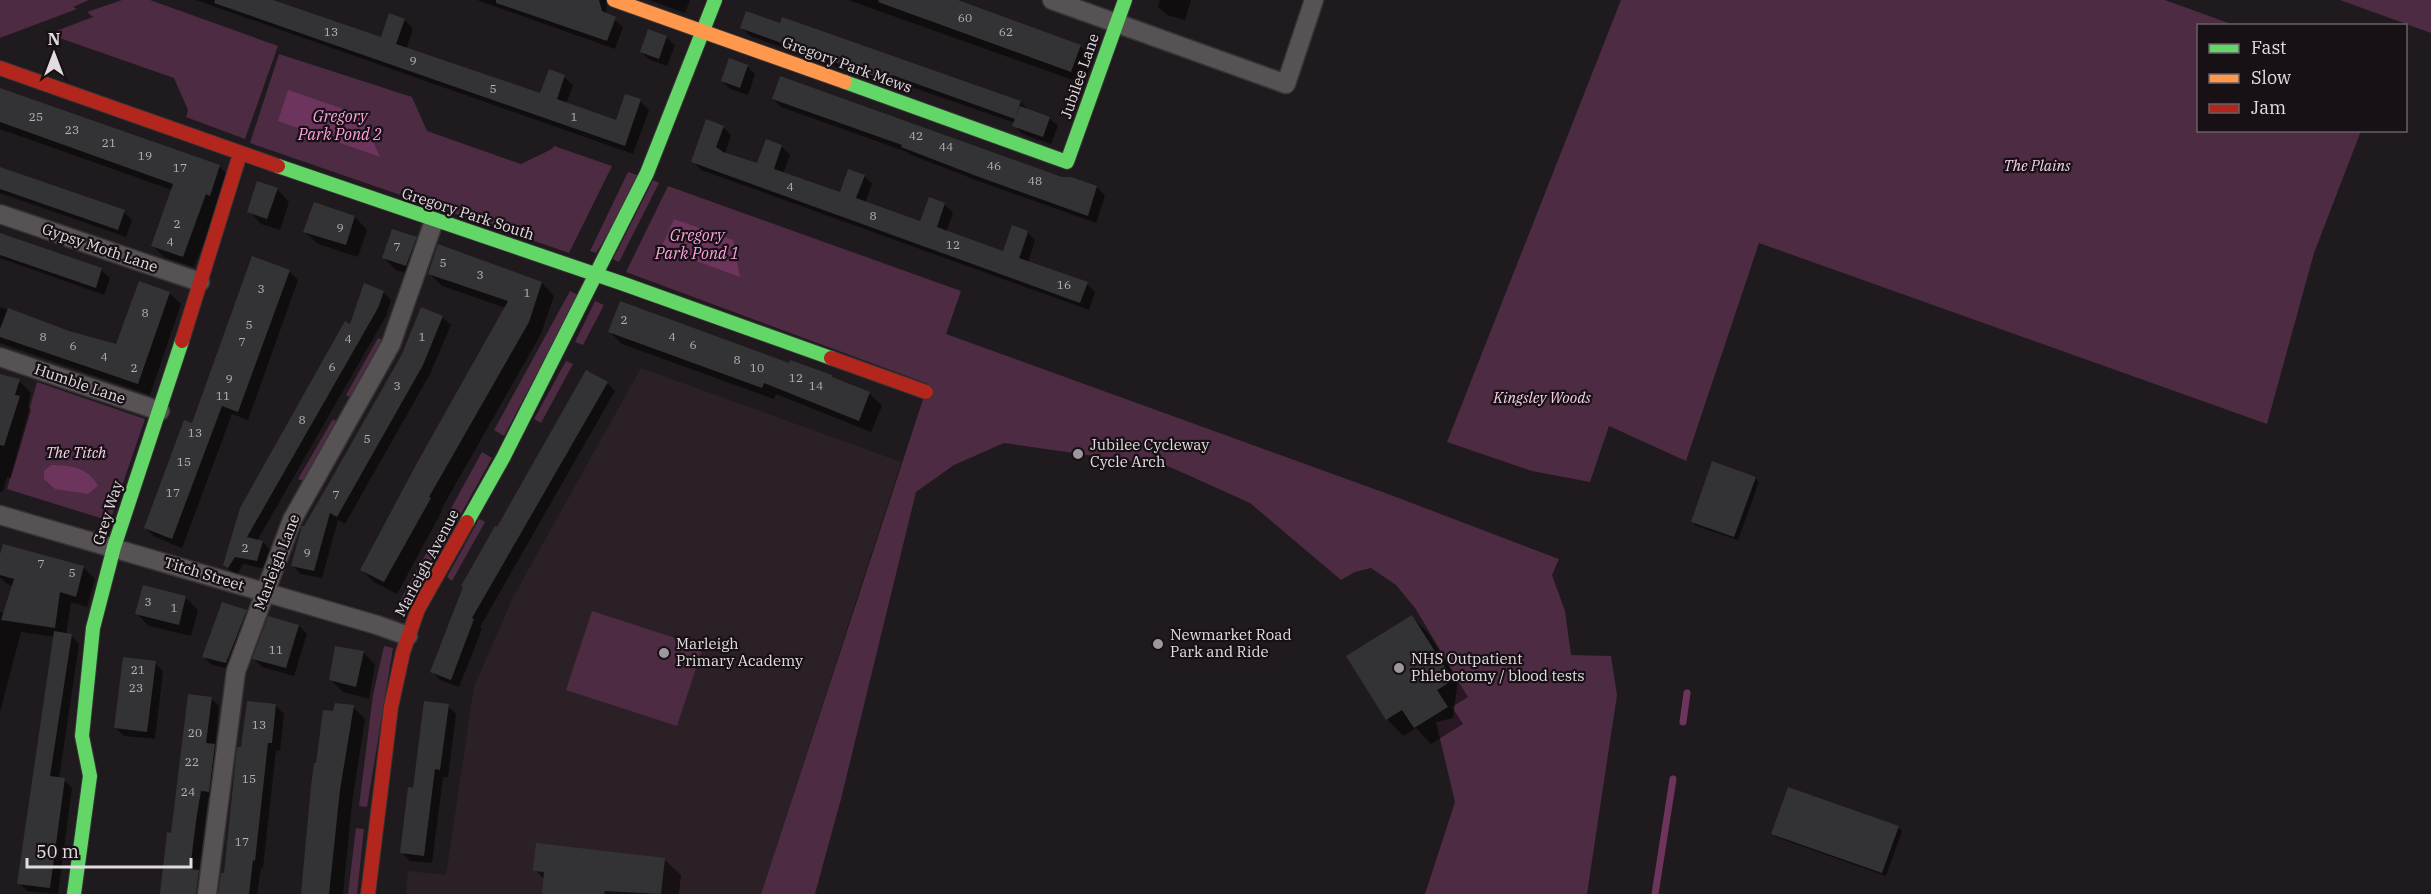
<svg xmlns="http://www.w3.org/2000/svg" width="2431" height="894" font-family="'IBM Plex Serif',serif">
<style>
.built{fill:#2c2027}
.green{fill:#4d2b42}
.water{fill:#6d355d}
.shadow{fill:#0007;fill-rule:evenodd}
.lines{fill:none;stroke-linecap:round;stroke-linejoin:round}
.stream{stroke:#6d355d;stroke-width:7}
.building{fill:#333335}
.street-casing{stroke:#373436;stroke-width:21}
.fast-casing{stroke:#373436;stroke-width:16}
.slow-casing{stroke:#373436;stroke-width:16}
.jam-casing{stroke:#373436;stroke-width:16}
.street{stroke:#575355;stroke-width:18}
.fast{stroke:#63d668;stroke-width:14}
.slow{stroke:#ff974d;stroke-width:14}
.jam{stroke:#b3261e;stroke-width:14}
.poi-dot{fill:#9e989c;stroke:#171014;stroke-width:2}
.labels{text-anchor:middle;stroke-width:4.5;stroke-linejoin:round;paint-order:stroke}
.number-label{font-size:12px;fill:#b6b2b5}
.street-label{font-size:15px;fill:#e2dce0;stroke:#171014}
.park-label{font-size:15px;font-style:italic;fill:#f7d1ea;stroke:#171014}
.poi-label{font-size:15px;fill:#e2dce0;stroke:#171014;text-anchor:start}
.water-label{font-size:16px;font-style:italic;fill:#fca0de;stroke:#171014}
</style>
<rect width="100%" height="100%" fill="#1f1a1d"/>
<!-- built -->
<path class="built" d="M641,368L901,462L761,894H406L408,871L446,875L474,687L513,597Z"/>
<!-- green -->
<path class="green" d="M0,0H89L73,7L77,9L0,38Z
M122,0H150L278,46L245,139L186,117L188,110L174,78L48,34L93,17L87,12Z
M1621,0H2165L2234,25L2198,26V130L2361,131L2314,253L2267,424L1759,243L1686,461L1609,426L1590,482L1532,471L1447,442Z
M2340,0H2431V33Z
M279,54L412,97L427,131L521,164L552,149L554,146L612,166L569,253L250,143Z
M628,172L643,177L596,253L590,251Z
M653,180L659,183L619,262L613,259Z
M668,186L961,291L946,334L1388,494L1559,559L1552,575L1565,611L1571,655L1611,656L1617,695L1587,894H1425L1455,802L1436,722L1453,718L1458,680L1415,608L1396,585L1371,568L1355,572L1341,580L1250,503L1170,467L1004,443L954,465L916,492L841,799L815,894H761L928,384L626,272Z
M570,291L578,295L504,436L494,430Z
M595,301L604,305L583,345L575,342Z
M378,338L383,340L351,398L346,395Z
M566,361L573,364L541,423L534,419Z
M37,382L145,419L110,521L7,489Z
M333,419L338,422L303,481L298,479Z
M482,452L492,458L411,604L400,601Z
M479,519L485,522L452,581L447,577Z
M592,611L703,647L677,726L566,690Z
M384,646L393,648L367,807L359,806L373,695Z
M356,828L364,829L357,894H348Z"/>
<!-- water -->
<path class="water" d="M288,90L361,115L380,157L278,121Z
M674,219L733,240L740,277L661,248Z
M51,465C71,465 89,468 98,486L88,494L55,489L44,479V471Z"/>
<!-- shadow -->
<path class="shadow" d="M196,0H269L381,39L390,15L405,20L413,29L406,49L541,95L564,77L573,85L566,104L617,122L626,96L640,101L649,110L633,154Z
M477,0H609L607,4L606,13L623,27L615,49Z
M649,0H690L685,13Z
M848,0H951L1080,46L1093,59L1084,84Z
M1160,0H1191L1185,20L1167,15L1158,7Z
M742,28L1021,102L1029,111L1049,118L1058,126L1051,144L1022,134L1014,125L1015,123L900,83L898,89L750,36Z
M666,37L675,45L667,66L650,60L641,52Z
M747,66L755,74L748,95L730,89L722,81Z
M0,89L219,166L231,178L194,267L164,257L153,246L172,190L0,129Z
M773,99L1061,178H1071L1097,187L1105,196L1096,223L989,185L911,155L907,152L781,107Z
M723,127L731,135L725,154L758,165L781,146L790,155L783,174L841,194L864,176L872,184L865,203L921,223L944,204L953,213L946,232L1004,252L1027,232L1035,240L1028,263L1087,284L1095,292L1089,310L701,170L693,161ZM1025,234H1028L1017,265L1015,264Z
M0,169L124,212L132,220L126,237L0,193Z
M277,189L289,202L280,230L261,224L249,211Z
M315,204L355,217L367,230L358,257L318,244L305,232Z
M0,234L101,270L110,278L104,295L0,258Z
M416,238L428,251L419,278L396,270L384,258Z
M289,271L298,280L248,420L232,414L182,548L155,537L145,528L192,425Z
M429,273L542,283L554,296L541,334L441,510L442,511L397,594L374,582L362,570L506,308L442,286Z
M383,292L391,300L386,316L257,541L263,542L271,551L266,569L243,564L237,575L233,573L225,565L351,326Z
M169,293L181,304L150,395L0,343V307L68,332L117,346Z
M442,317L451,325L430,374L345,524L338,520L322,578L301,574L293,566Z
M609,331L835,380L869,393L882,406L871,432L776,394L774,399L622,344Z
M0,375L19,381L31,393L28,406L31,410L11,478L7,477L3,492H0Z
M607,383L615,391L480,627L482,629L459,687L440,680L432,672L498,529Z
M1755,478L1759,482L1738,540L1696,526L1692,522Z
M4,545L84,568L95,579L87,607L71,602L66,635H71L79,644L59,779L64,780L72,788L58,894L27,891L19,883L55,637L21,632L0,712V612L5,614L13,586L7,584L0,577V559Z
M185,597L198,610L191,636L149,626L137,614Z
M246,612L254,620L234,670L212,665L204,657Z
M1412,617L1428,633L1468,697L1452,707L1463,724L1431,744L1416,728L1403,736L1387,719Z
M299,626L307,634L294,676L262,667L254,659Z
M363,652L375,665L369,699L343,692L330,679Z
M155,663L163,671L155,739L124,736L115,727Z
M211,698L219,706L215,746L223,754L217,799L208,798L199,873L206,880L205,894H161L172,834Z
M276,706L284,714L280,751L276,750L263,868H261L257,894H219L225,875L243,749Z
M448,706L456,714L448,777H443L432,863L410,861L401,852L415,789Z
M353,707L365,719L352,803L343,894H302L318,765L334,713Z
M1898,827L1902,831L1886,876L1776,837L1773,834Z
M664,859L681,875L679,894H543L545,880L535,870Z"/>
<g class="lines">
<!-- stream -->
<path class="stream" d="M1683,722L1687,693
M1655,894L1673,779"/>
</g>
<!-- building -->
<path class="building" d="M215,0H273L381,37L389,13L405,19L396,44L540,93L549,69L565,75L557,99L616,120L625,94L641,99L625,146L214,3Z
M496,0H599L602,11L616,17L607,41L496,3Z
M879,0H958L1081,45L1071,72L878,2Z
M746,11L780,23L782,17L1021,101L1015,119L892,75L890,82L740,28Z
M648,29L667,36L659,59L640,52Z
M729,58L748,65L740,88L721,81Z
M780,76L1062,177H1071L1097,186L1088,216L979,177L901,147L902,145L772,99Z
M0,88L220,165L210,196L206,194L183,257L151,246L173,184L0,122Z
M1020,106L1050,117L1043,137L1012,126Z
M706,119L724,126L716,147L723,152L757,163L766,139L782,145L774,169L840,192L848,169L865,175L856,198L920,221L929,197L945,203L937,227L1003,251L1012,225L1028,231L1019,258L1088,282L1080,303L691,162Z
M0,167L125,210L118,230L0,189Z
M257,181L278,188L267,219L247,212Z
M314,202L355,216L346,245L303,232Z
M392,229L417,237L406,266L382,258Z
M0,233L102,268L96,288L0,255Z
M438,244L542,282L529,322L429,497L431,498L384,582L360,570L417,463L508,301L428,274Z
M252,256L290,270L238,412L222,406L172,539L144,528L184,420L192,423Z
M139,281L170,292L138,384L0,337V329L8,308L69,331L116,344Z
M364,283L384,291L378,308L247,537L263,541L257,561L235,557L228,568L223,565L240,508L345,321L350,324Z
M620,301L789,363L790,360L832,375V377L870,392L859,421L764,383L762,388L608,332Z
M421,307L443,316L423,365L337,517L330,513L314,571L291,566L302,526H304L329,483L402,354Z
M586,370L608,382L472,618L474,619L451,680L430,672L463,587L461,586L495,526L497,527Z
M0,374L20,379L15,395L20,396L4,446L0,445Z
M1712,461L1756,477L1734,537L1691,522Z
M3,544L84,566L76,597L60,592L55,628L1,620L14,579L0,575V554Z
M143,585L186,596L179,625L135,614Z
M222,602L247,610L226,663L202,657Z
M1412,615L1453,680L1437,690L1448,707L1414,728L1402,710L1386,720L1346,656Z
M268,616L299,625L286,668L252,659Z
M54,631L72,634L50,776L65,778L50,888L17,884Z
M335,646L364,651L356,687L329,680Z
M123,657L156,661L147,732L114,728Z
M188,694L212,697L206,743L215,744L209,792L201,791L197,814L190,869L199,870L196,894H160L167,832L171,833Z
M247,701L276,704L272,743H268L255,861L253,860L249,894H218L221,873H224L237,747H241Z
M424,701L449,704L440,770L435,769L424,856L400,853L408,787L413,788Z
M335,703L354,705L340,790L329,894H301L311,786L314,763H316L323,710L333,711Z
M1788,787L1899,826L1882,873L1771,834Z
M536,843L665,858L661,894L605,891L604,894H542L544,872L533,871Z"/>
<g class="lines">
<!-- street casing -->
<g class="street-casing">
<path id="street" d="M1052,0L1286,84L1314,0
M0,214L200,282
M0,357L160,411
M0,515L377,625L408,636
M207,894L236,671L292,520L391,344L434,221"/>
</g>
<!-- fast casing -->
<g class="fast-casing">
<path id="fast" d="M845,82L1067,162L1125,0
M278,166L621,283L831,358
M467,522L503,458L647,173L715,0
M74,894L90,776L82,736L93,628L114,547L182,341"/>
</g>
<!-- slow casing -->
<g class="slow-casing">
<path id="slow" d="M614,0L845,82"/>
</g>
<!-- jam casing -->
<g class="jam-casing">
<path id="jam" d="M0,68L278,166
M182,341L240,154
M831,358L926,392
M368,894L391,707L403,652L418,609L467,522"/>
</g>
<!-- street -->
<use href="#street" class="street"/>
<!-- fast -->
<use href="#fast" class="fast"/>
<!-- slow -->
<use href="#slow" class="slow"/>
<!-- jam -->
<use href="#jam" class="jam"/>
</g>
<!-- markers -->
<g class="poi-dot">
<circle cx="1078" cy="454" r="6"/>
<circle cx="1158" cy="644" r="6"/>
<circle cx="664" cy="653" r="6"/>
<circle cx="1399" cy="668" r="6"/>
</g>
<g class="labels">
<!-- number labels -->
<g class="number-label">
<text x="965" y="22">60</text>
<text x="331" y="36">13</text>
<text x="1006" y="36">62</text>
<text x="413" y="65">9</text>
<text x="493" y="93">5</text>
<text x="36" y="121">25</text>
<text x="574" y="121">1</text>
<text x="72" y="134">23</text>
<text x="916" y="140">42</text>
<text x="109" y="147">21</text>
<text x="946" y="151">44</text>
<text x="145" y="160">19</text>
<text x="994" y="170">46</text>
<text x="180" y="172">17</text>
<text x="1035" y="185">48</text>
<text x="790" y="191">4</text>
<text x="873" y="220">8</text>
<text x="177" y="228">2</text>
<text x="340" y="232">9</text>
<text x="170" y="246">4</text>
<text x="953" y="249">12</text>
<text x="397" y="251">7</text>
<text x="443" y="267">5</text>
<text x="480" y="279">3</text>
<text x="1064" y="289">16</text>
<text x="261" y="293">3</text>
<text x="527" y="297">1</text>
<text x="145" y="317">8</text>
<text x="624" y="324">2</text>
<text x="249" y="329">5</text>
<text x="43" y="341">8</text>
<text x="422" y="341">1</text>
<text x="672" y="341">4</text>
<text x="348" y="343">4</text>
<text x="242" y="346">7</text>
<text x="693" y="349">6</text>
<text x="73" y="350">6</text>
<text x="104" y="361">4</text>
<text x="737" y="364">8</text>
<text x="332" y="371">6</text>
<text x="134" y="372">2</text>
<text x="757" y="372">10</text>
<text x="796" y="382">12</text>
<text x="229" y="383">9</text>
<text x="397" y="390">3</text>
<text x="816" y="390">14</text>
<text x="223" y="400">11</text>
<text x="302" y="424">8</text>
<text x="195" y="437">13</text>
<text x="367" y="443">5</text>
<text x="184" y="466">15</text>
<text x="173" y="497">17</text>
<text x="336" y="499">7</text>
<text x="245" y="552">2</text>
<text x="307" y="557">9</text>
<text x="41" y="568">7</text>
<text x="72" y="577">5</text>
<text x="148" y="606">3</text>
<text x="174" y="612">1</text>
<text x="276" y="654">11</text>
<text x="138" y="674">21</text>
<text x="136" y="692">23</text>
<text x="259" y="729">13</text>
<text x="195" y="737">20</text>
<text x="192" y="766">22</text>
<text x="249" y="783">15</text>
<text x="188" y="796">24</text>
<text x="242" y="846">17</text>
</g>
<!-- street labels -->
<g class="street-label">
<text transform="translate(847 65) rotate(20)" y="5">Gregory Park Mews</text>
<text transform="translate(1080 76) rotate(-71)" y="5">Jubilee Lane</text>
<text transform="translate(468 214) rotate(18)" y="5">Gregory Park South</text>
<text transform="translate(100 248) rotate(19)" y="5">Gypsy Moth Lane</text>
<text transform="translate(80 384) rotate(19)" y="5">Humble Lane</text>
<text transform="translate(108 513) rotate(-72)" y="5">Grey Way</text>
<text transform="translate(277 562) rotate(-69)" y="5">Marleigh Lane</text>
<text transform="translate(427 563) rotate(-62)" y="5">Marleigh Avenue</text>
<text transform="translate(204 574) rotate(17)" y="5">Titch Street</text>
</g>
<!-- park labels -->
<g class="park-label">
<text x="2037" y="171">The Plains</text>
<text x="1542" y="403">Kingsley Woods</text>
<text x="76" y="458">The Titch</text>
</g>
<!-- poi labels -->
<g class="poi-label">
<text x="1090" y="450">Jubilee Cycleway<tspan x="1090" dy="17">Cycle Arch</tspan></text>
<text x="1170" y="640">Newmarket Road<tspan x="1170" dy="17">Park and Ride</tspan></text>
<text x="676" y="649">Marleigh<tspan x="676" dy="17">Primary Academy</tspan></text>
<text x="1411" y="664">NHS Outpatient<tspan x="1411" dy="17">Phlebotomy / blood tests</tspan></text>
</g>
<!-- water labels -->
<g class="water-label">
<text x="340" y="122">Gregory<tspan x="340" dy="18">Park Pond 2</tspan></text>
<text x="697" y="241">Gregory<tspan x="697" dy="18">Park Pond 1</tspan></text>
</g>
</g>
<!-- legend -->
<rect x="2197" y="24" width="210" height="108" fill="#171014" stroke="#686266" stroke-width="1.5"/>
<rect x="2209" y="44" width="30" height="9" fill="#63d668" stroke="#686266" stroke-width="1.5"/>
<text x="2251" y="54" font-size="18" fill="#e2dce0">Fast</text>
<rect x="2209" y="74" width="30" height="9" fill="#ff974d" stroke="#686266" stroke-width="1.5"/>
<text x="2251" y="84" font-size="18" fill="#e2dce0">Slow</text>
<rect x="2209" y="104" width="30" height="9" fill="#b3261e" stroke="#686266" stroke-width="1.5"/>
<text x="2251" y="114" font-size="18" fill="#e2dce0">Jam</text>
<!-- north arrow -->
<g transform="translate(54 54)" stroke="#171014" stroke-width="4.5" paint-order="stroke">
<path d="M0-4.5L10 22L0 15L-10 22Z" fill="#e2dce0"/>
<text y="-9" font-size="16" font-weight="bold" text-anchor="middle" fill="#e2dce0">N</text>
</g>
<!-- scale -->
<path d="M27 858v9h164v-9" fill="none" stroke="#e2dce0" stroke-width="3"/>
<text x="36" y="858" font-size="18" fill="#e2dce0" stroke="#171014" stroke-width="4.5" paint-order="stroke">50 m</text>
</svg>
